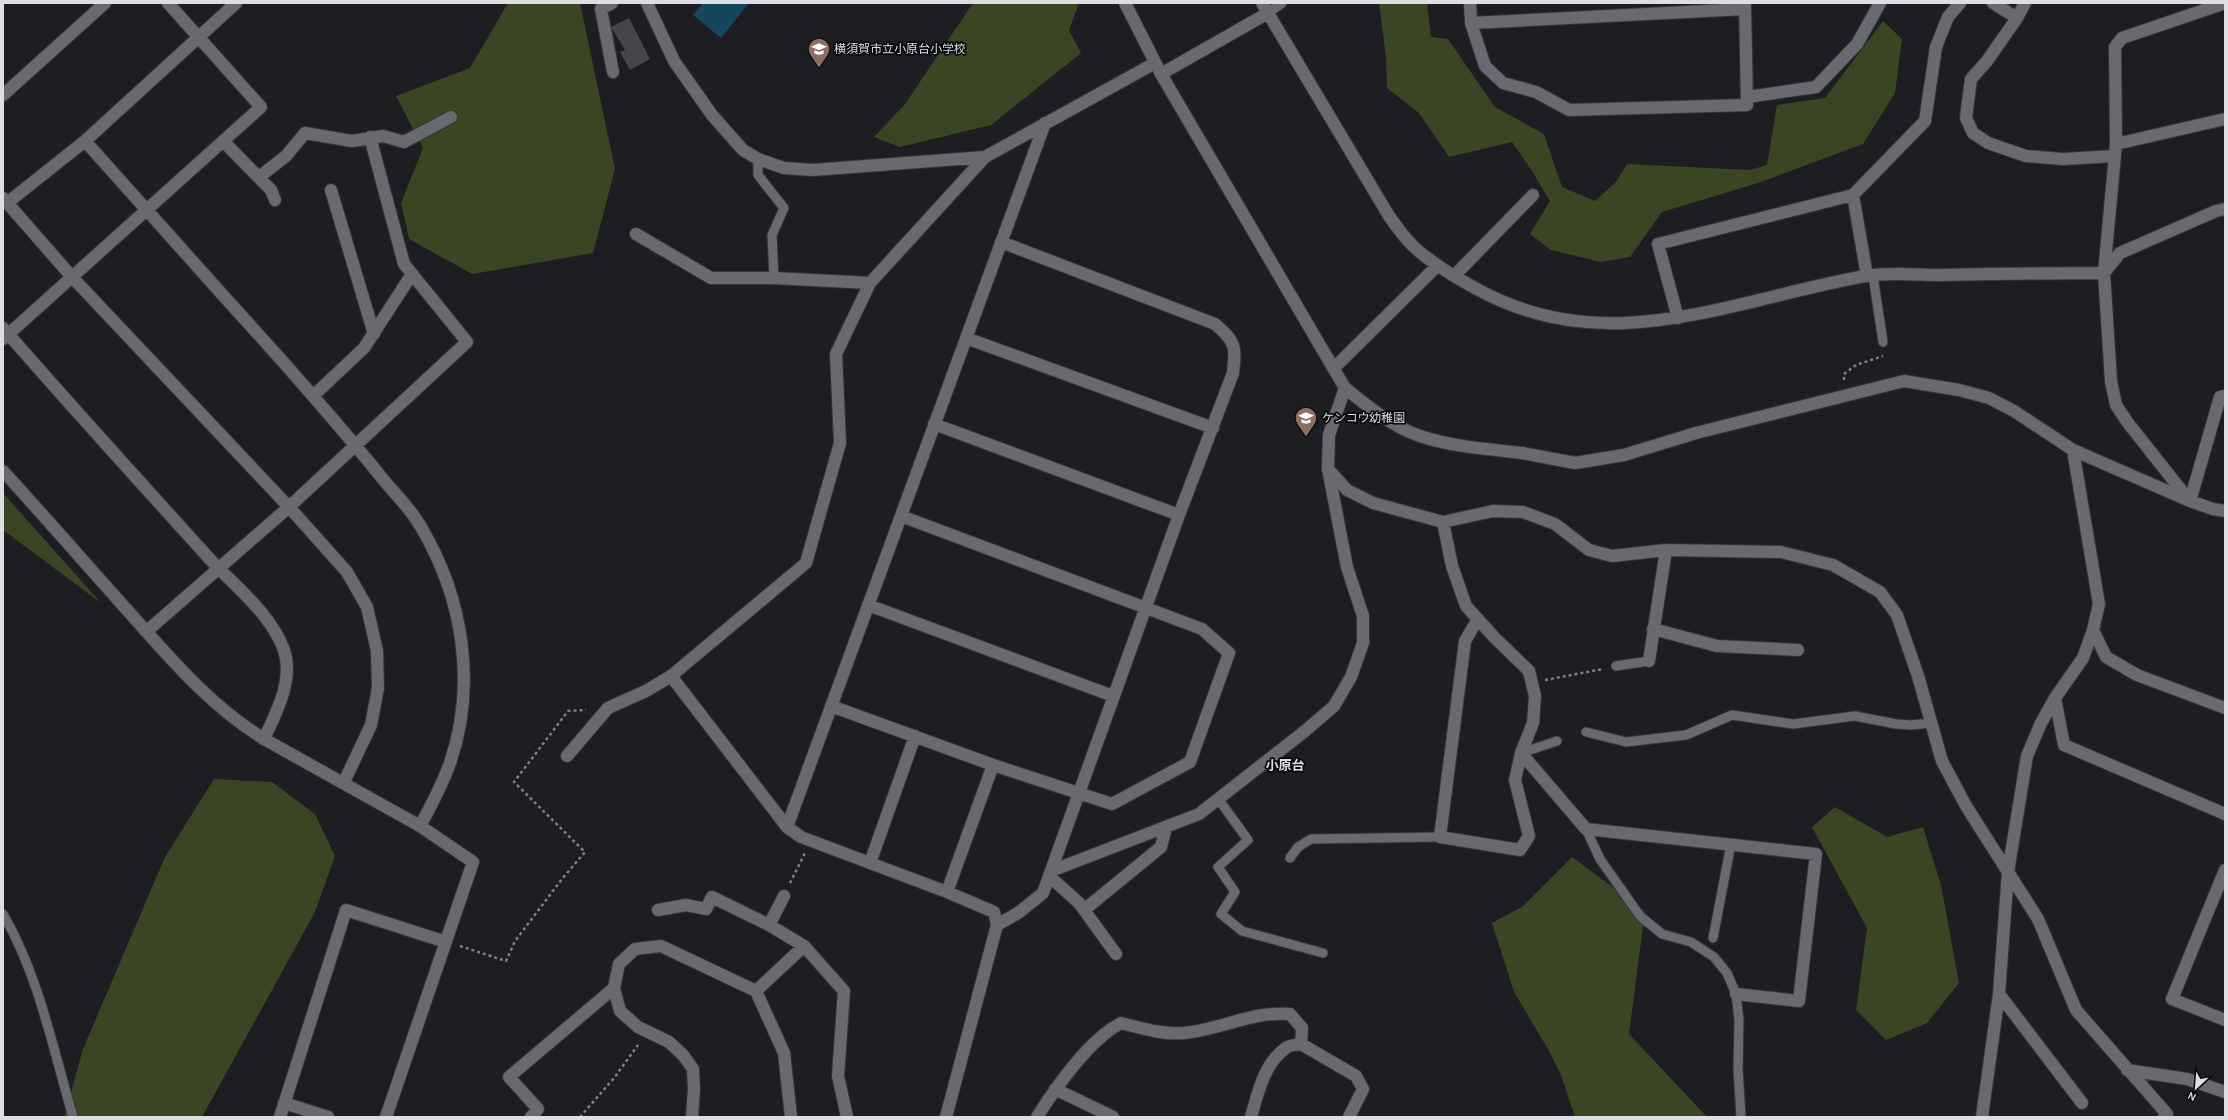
<svg xmlns="http://www.w3.org/2000/svg" width="2228" height="1120" font-family="Karla,'Noto Sans JP',sans-serif">
<style>
.green{fill:#3a4623}
.water{fill:#14465d}
.building{fill:#45454a}
.lines{fill:none;stroke-linecap:round;stroke-linejoin:round}
.lane-casing{stroke:#36373a;stroke-width:11}
.street-casing{stroke:#36373a;stroke-width:14}
.secondary-casing{stroke:#36373a;stroke-width:14}
.path{stroke:#7f7f84;stroke-width:2.5;stroke-dasharray:3 3;stroke-linecap:butt}
.lane{stroke:#696a70;stroke-width:9}
.street{stroke:#696a70;stroke-width:12}
.secondary{stroke:#696a70;stroke-width:12}
.labels{text-anchor:middle;stroke-width:3.5;stroke-linejoin:round;paint-order:stroke}
.poi-label{font-size:12px;fill:#dedee2;stroke:#07080a;text-anchor:start}
.neighbourhood-label{font-size:13px;font-weight:bold;fill:#dedee2;stroke:#07080a}
</style>
<rect width="100%" height="100%" fill="#1d1d22"/>
<!-- green -->
<path class="green" d="M508,3H580L615,169L593,253L472,274L409,239L401,203L423,148L396,96L470,68Z
M973,3H1079L1069,30L1081,53L991,125L900,147L874,137L905,104Z
M1379,3H1427L1431,37L1448,39L1495,107L1544,134L1562,187L1595,201L1616,182L1627,164L1750,170L1767,165L1777,105L1825,98L1883,21L1902,39L1895,93L1863,144L1758,183L1662,212L1630,257L1601,262L1551,250L1530,234L1550,201L1532,171L1512,142L1449,157L1419,113L1387,88L1386,57Z
M3,493L101,603L3,530Z
M214,779L272,782L315,814L335,856L315,912L202,1117H64L83,1049L165,857Z
M1835,807L1887,837L1923,827L1941,885L1959,983L1927,1023L1886,1040L1856,1010L1867,928L1812,827Z
M1572,857L1645,911L1629,1034L1707,1117H1575L1561,1075L1548,1049L1514,992L1492,923L1522,907Z"/>
<!-- water -->
<path class="water" d="M703,3H749L721,38L693,15Z"/>
<!-- building -->
<path class="building" d="M629,18L650,59L630,70L620,52L625,50L611,27Z"/>
<g class="lines">
<!-- lane casing -->
<g class="lane-casing">
<path id="lane" d="M1268,13L1282,3
M758,159V175L784,208L772,235L774,278
M1873,276L1883,342
M1616,666L1649,661
M1586,732L1626,742L1686,735L1732,715L1793,724L1855,716L1896,724L1911,725L1931,723
M1521,753L1557,741
M1219,800L1248,840L1218,867L1235,892L1221,914L1242,931L1323,953
M1586,829L1600,859L1640,916L1662,934L1691,942L1714,957L1727,973L1736,994L1739,1020L1738,1069L1741,1117
M1290,858L1298,847L1311,839L1440,837
M3,914C39,976 53,1049 73,1117
M1713,938L1731,844"/>
</g>
<!-- street casing -->
<g class="street-casing">
<path id="street" d="M612,3L601,9L613,72
M647,3L674,61L712,115L743,150L758,159L784,168L813,170L985,157
M1262,3L1389,216C1396,226 1404,237 1413,246C1431,263 1453,276 1475,288C1607,362 1731,300 1865,276C1889,272 1917,275 1941,275C1995,274 2050,273 2104,273L2120,253L2216,211L2225,209
M1470,3L1471,23L1485,66L1503,83L1536,92L1569,110L1747,105L1745,3
M1993,3L2017,18
M2025,3L2017,18L1987,61L1971,79L1966,118L1973,133L1988,143L2026,156L2063,159L2115,156
M1471,23L1745,9
M1161,74L1268,13
M3,95L105,3
M1747,97L1816,87L1857,44L1880,3
M85,141C152,216 218,290 285,364C318,402 351,439 382,478C395,494 411,509 421,527C463,598 477,684 450,763C442,785 431,806 420,826L473,862L386,1117
M224,142L271,190L275,200
M2116,144L2225,119
M259,177L286,156L305,133L352,141L383,136L404,142L451,117
M331,190L374,334
M3,198L72,277L289,507L347,572L367,607L377,651L378,688L371,725L344,782
M7,203L85,141L236,3
M636,234L711,278H774L870,283
M1454,276L1533,195
M1867,276L1853,195L1925,121L1936,47L1948,17L1960,3
M1678,318L1658,244L1853,195
M3,328C70,405 139,481 208,557C234,586 270,612 284,650C294,680 276,713 264,739
M966,338L1213,428
M3,339L261,107L168,3
M1334,368L1437,266
M313,396L364,348L412,274
M934,424L1179,515
M1522,453L1575,463L1624,455L1696,433L1904,381L1959,390L1989,398L2014,411L2073,450L2190,501L2213,509L2225,511
M1328,469L1347,490L1373,503L1443,522L1493,511L1523,512L1555,524L1589,550L1612,556L1666,550L1781,552L1833,565L1880,592L1897,615L1918,676L1942,761L1966,806L2038,919L2076,1010L2167,1114L2164,1117
M2189,500L2128,423L2116,405L2111,381L2104,273L2116,144L2115,47L2122,38L2225,3
M2190,501L2220,397L2225,396
M1443,522L1452,566L1466,606L1494,637L1529,671L1535,696L1533,723L1521,753L1515,780L1529,836L1520,850L1440,837L1465,641L1478,619
M868,605L1113,696
M1653,629L1717,646L1798,650
M2093,630L2106,657L2137,675L2225,708
M147,631L289,507L467,342L404,264L370,137
M1649,661L1666,550
M671,676L787,827L801,837L947,892L994,912L997,925L946,1117
M2055,698L2064,745L2225,814
M831,706L993,765L1112,804L1190,762L1229,653L1202,629L901,516
M1521,753L1586,829L1816,854L1799,1001L1736,994
M567,756L608,708L646,691L671,676L806,563L840,443L836,354L870,283L985,157L1155,63
M787,827L1045,123
M870,863L915,736
M2225,870L2172,999L2225,1020
M1051,871L1199,814L1305,731L1334,706L1351,677L1363,643V616L1347,567L1328,469L1329,435L1345,388
M1049,876L1079,903L1116,954
M947,892L993,765
M658,910L686,905L706,909L712,897L769,925L804,946L844,991L838,1076L847,1117
M1084,910L1161,847L1166,827
M769,925L784,896
M997,925L1018,913L1043,893L1179,515L1233,373C1236,346 1236,342 1215,324L1001,242
M756,991L804,946
M1999,994L2082,1103
M2127,1070L2187,1079L2225,1092
M1055,1089L1113,1117
M284,1103L328,1117
M280,1117L346,910L446,942
M531,1117L538,1109L509,1077L614,988
M692,1117L694,1089L693,1069L683,1055L669,1042L638,1027L620,1011L614,988L619,964L635,949L661,946L756,991L784,1053L791,1117
M1037,1117C1056,1087 1090,1039 1121,1023C1141,1028 1163,1035 1184,1033C1221,1030 1250,1011 1290,1014L1302,1028L1301,1044
M1251,1117C1258,1093 1264,1063 1286,1048C1289,1045 1296,1045 1301,1044L1356,1076L1363,1089L1349,1117
M1982,1117L1999,994L2008,872L2027,756L2041,723L2055,698L2083,658L2093,630L2099,604L2073,450"/>
</g>
<!-- secondary casing -->
<g class="secondary-casing">
<path id="secondary" d="M1125,3L1161,74L1345,388C1366,405 1394,428 1420,436C1453,447 1488,449 1522,453
M3,471C45,517 86,564 128,611C170,658 209,705 264,739L420,826"/>
</g>
<!-- path -->
<path class="path" d="M1844,380V374L1856,365L1883,356
M1545,680L1603,669
M790,883L805,853
M460,946L506,961L515,941L562,879L585,852L514,782L568,711L586,710
M580,1117L614,1078L638,1045"/>
<!-- lane -->
<use href="#lane" class="lane"/>
<!-- street -->
<use href="#street" class="street"/>
<!-- secondary -->
<use href="#secondary" class="secondary"/>
</g>
<!-- icons -->
<defs>
<g id="school-pin" transform="scale(1.15)"><path d="M0 17L-7.5 6A9.5 9.5 0 1 1 7.5 6Z" fill="#8d6e63" stroke="#07080a"/><path d="M0-5L7-2L0 1L-7-2ZM-4 1L0 2.5L4 1V4Q0 6-4 4Z" fill="#fff"/></g>
</defs>
<g fill-rule="evenodd">
<use href="#school-pin" x="819" y="49"/>
<use href="#school-pin" x="1306" y="418"/>
</g>
<g class="labels">
<!-- poi labels -->
<g class="poi-label">
<text x="834" y="53">横須賀市立小原台小学校</text>
<text x="1322" y="422">ケンコウ幼稚園</text>
</g>
<!-- neighbourhood labels -->
<g class="neighbourhood-label">
<text x="1285" y="770">小原台</text>
</g>
</g>
<!-- border -->
<rect width="2228" height="1120" fill="none" stroke="#dedee2" stroke-width="8"/>
<!-- north arrow -->
<g transform="translate(2196 1088) rotate(206)" stroke="#07080a" stroke-width="3" paint-order="stroke">
<path d="M0-3L7 15L0 10L-7 15Z" fill="#dedee2"/>
<text y="-6" font-size="11" font-weight="bold" text-anchor="middle" fill="#dedee2">N</text>
</g>
</svg>
